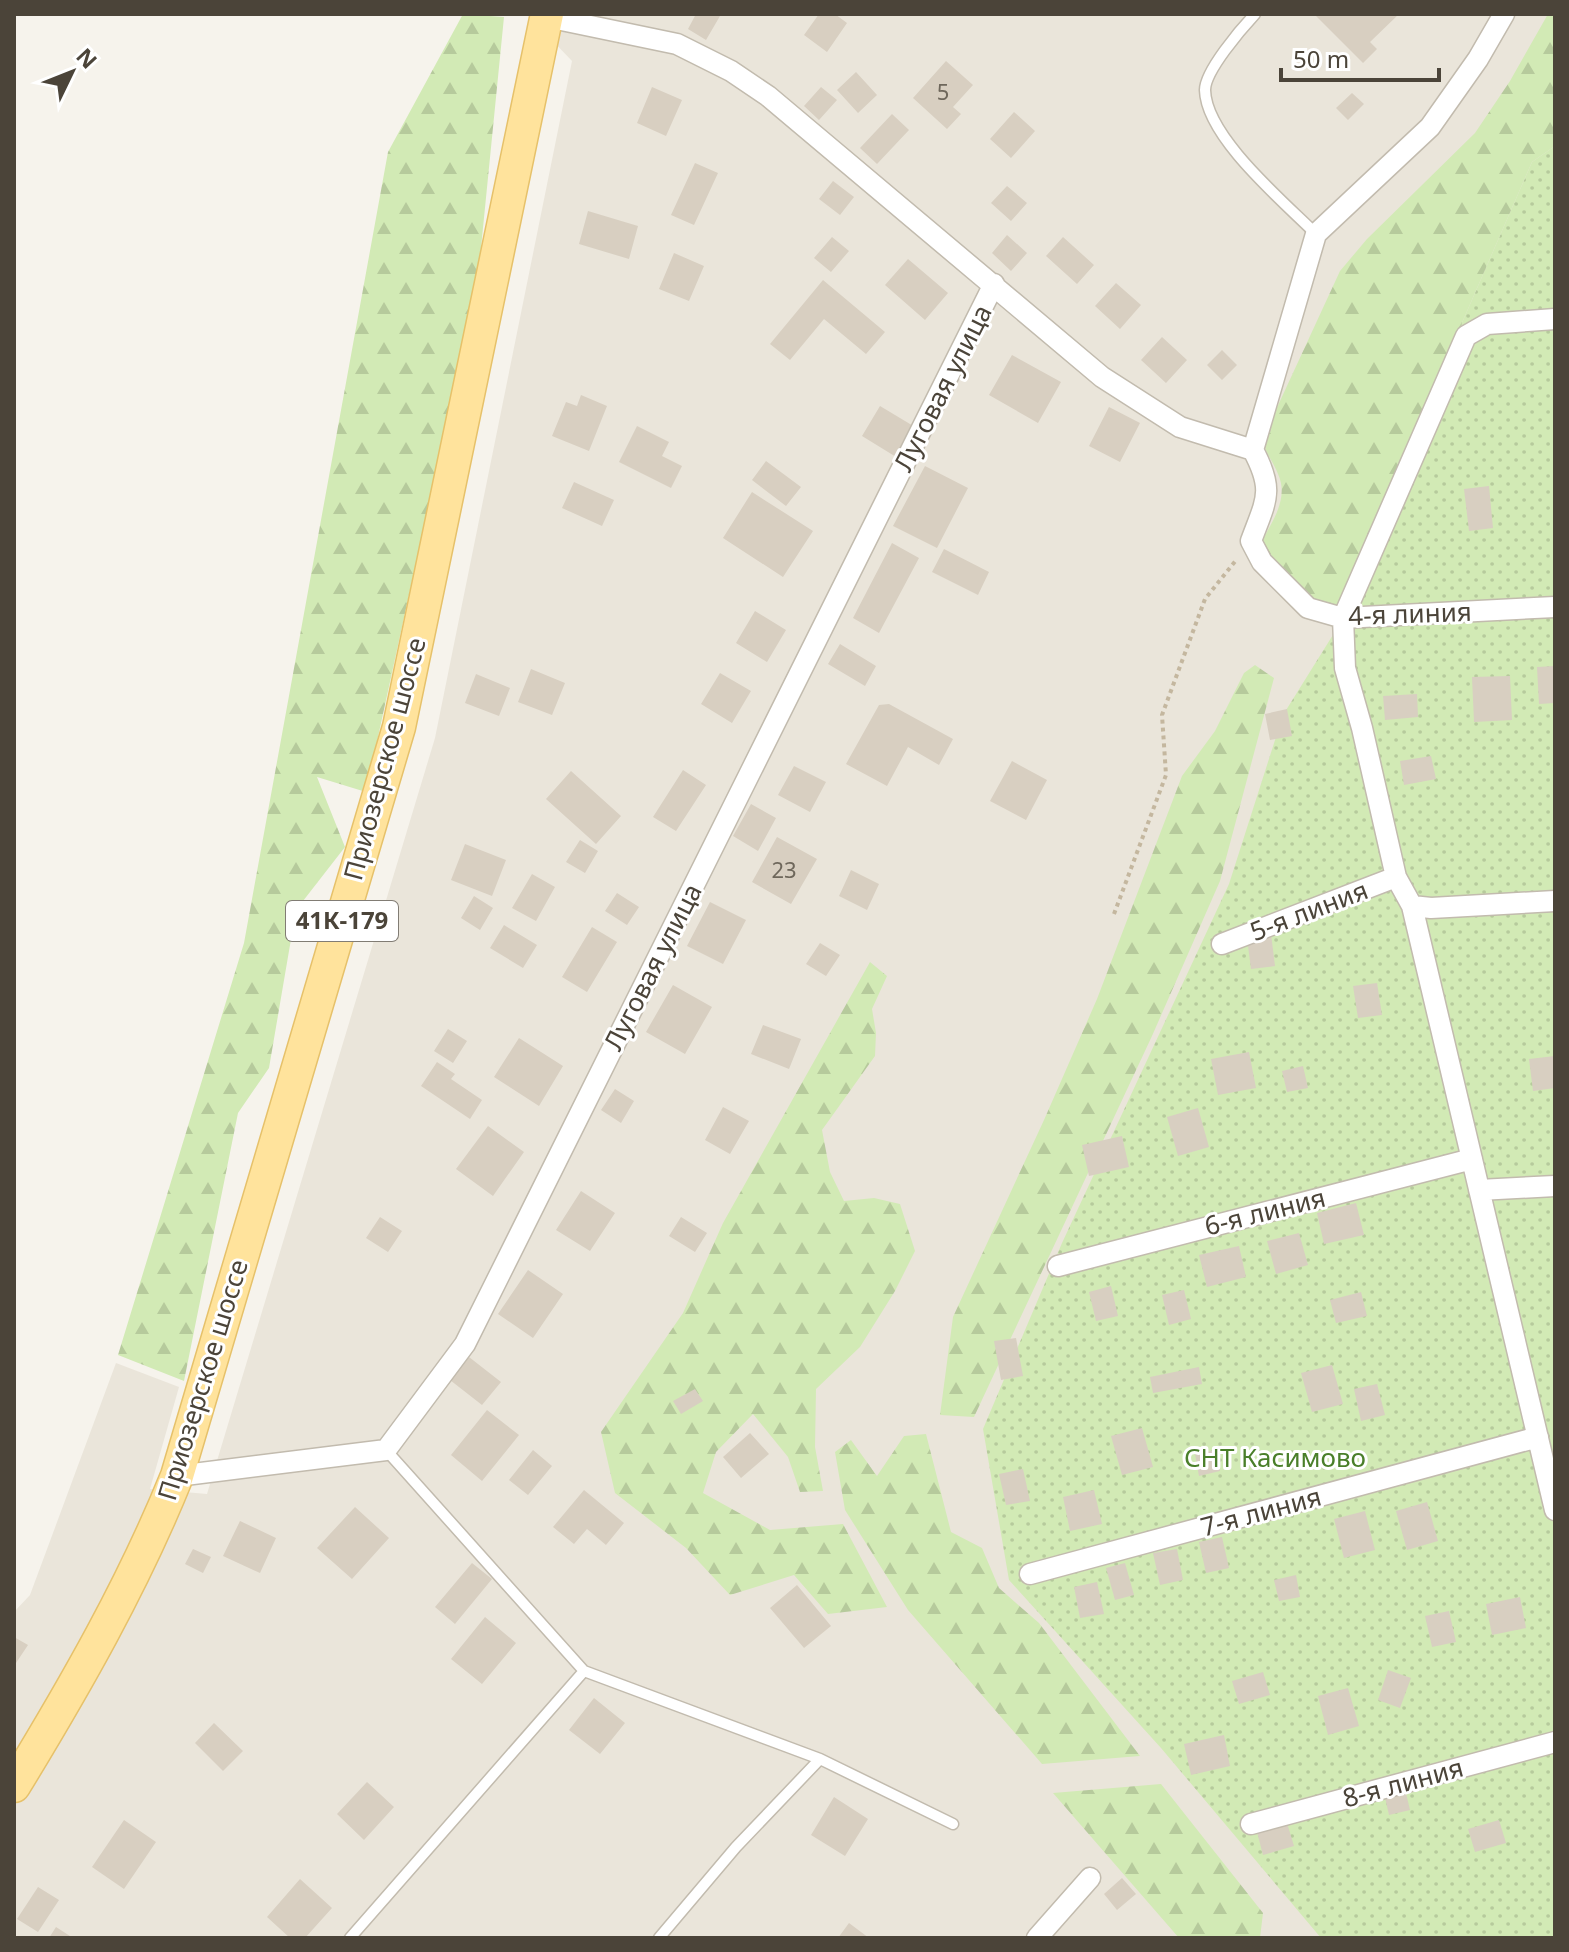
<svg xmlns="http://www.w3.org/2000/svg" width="1569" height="1952" font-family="'Noto Sans',sans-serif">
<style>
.residential{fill:#eae5da}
.green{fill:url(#green-dots)}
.forest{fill:url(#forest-firs)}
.building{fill:#d8cfc1}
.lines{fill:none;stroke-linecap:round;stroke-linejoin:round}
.service-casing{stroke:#c2bbae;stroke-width:13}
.minor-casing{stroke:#c2bbae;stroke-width:23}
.primary-casing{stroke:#e6c16a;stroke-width:35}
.path{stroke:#c4b79f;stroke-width:4;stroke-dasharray:4 4;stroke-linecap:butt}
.service{stroke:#fff;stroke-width:10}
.minor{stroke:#fff;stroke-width:20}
.primary{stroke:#ffe39c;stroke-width:32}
.labels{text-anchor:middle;stroke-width:6;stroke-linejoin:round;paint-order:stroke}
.number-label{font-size:22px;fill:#6e675b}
.shield{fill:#fff;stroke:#817c74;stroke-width:2}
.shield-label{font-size:24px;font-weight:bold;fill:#4b4439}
.street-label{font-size:26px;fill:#4b4439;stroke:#fff}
.park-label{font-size:26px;fill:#4a7f2a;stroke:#fff}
</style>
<defs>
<pattern id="green-dots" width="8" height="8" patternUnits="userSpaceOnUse" patternTransform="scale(2)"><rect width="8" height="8" fill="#d2eab5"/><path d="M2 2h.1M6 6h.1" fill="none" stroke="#b6ca9c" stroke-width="1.8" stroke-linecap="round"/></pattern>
<pattern id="forest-firs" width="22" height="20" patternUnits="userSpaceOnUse" patternTransform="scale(2)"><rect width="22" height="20" fill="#d2eab5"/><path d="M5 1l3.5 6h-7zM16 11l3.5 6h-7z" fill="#b6ca9c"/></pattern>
</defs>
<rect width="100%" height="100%" fill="#f6f3ec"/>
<!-- residential -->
<path class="residential" d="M527,14H1555V1938H14V1612L30,1595L116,1363L179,1387L150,1489L207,1494L435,738L572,61Z"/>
<!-- green -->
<path class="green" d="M1555,146V1938H1321L1161,1748L1009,1580L983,1429L1062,1243L1229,884L1283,715L1336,630V612L1532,162Z"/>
<!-- forest -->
<path class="forest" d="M463,14L504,17L478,278L366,792L317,777L345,847L296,910L269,1068L238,1113L184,1381L118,1355L244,943L388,152Z
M1548,14H1555V146L1532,162L1336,612L1311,601L1268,559L1262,541C1273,520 1289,498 1278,474C1273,460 1264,453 1263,438L1340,271L1367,239L1475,133L1510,81Z
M1255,665L1274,678L1220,881L1152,1036L974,1417L940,1415L953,1317L1044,1120L1097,999L1182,776L1215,731L1244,673Z
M870,962L887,976L872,1009L876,1033L875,1056L822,1130L830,1172L844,1201L874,1198L900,1204L915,1251L895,1291L860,1347L816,1389L815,1447L823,1491L800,1492L788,1457L753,1414L716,1452L703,1493L770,1530L843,1524L887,1607L828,1614L794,1575L730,1595L686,1548L615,1493L601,1432L683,1313L723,1223Z
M926,1434L951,1532L982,1548L999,1588L1039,1623L1140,1756L1042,1764L908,1610L845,1510L835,1452L851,1440L877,1476L904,1436Z
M1161,1784L1263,1913L1260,1938H1179L1053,1793Z"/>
<!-- building -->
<path class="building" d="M696,14L720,16L706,40L688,29Z
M819,14H835L847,23L827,52L804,35Z
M1314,14H1399L1370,42L1377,49L1363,63Z
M946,61L973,85L953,107L961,114L947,129L913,98Z
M856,72L877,95L858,113L837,90Z
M652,87L682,100L666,136L637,123Z
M821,87L837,100L819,120L804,106Z
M1352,93L1364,104L1348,120L1336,108Z
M1014,112L1035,131L1011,158L990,139Z
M892,114L909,130L877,164L860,148Z
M695,163L718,173L694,225L671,215Z
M833,181L854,197L840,215L819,199Z
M1007,186L1027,203L1011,221L991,203Z
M588,211L638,226L629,259L579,244Z
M1007,235L1027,253L1011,271L992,253Z
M832,237L849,251L831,272L814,258Z
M1063,237L1094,265L1077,284L1046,256Z
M674,253L704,266L689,301L659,289Z
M908,259L948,293L925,320L885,285Z
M823,280L885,332L866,354L824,319L790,360L770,344Z
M1116,283L1141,305L1120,329L1095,306Z
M1162,337L1187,360L1166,383L1141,360Z
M1222,350L1237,365L1222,380L1207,365Z
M1012,355L1061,382L1038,423L989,395Z
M581,395L607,406L589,451L552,436L566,402L577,406Z
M880,406L920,430L901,460L862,436Z
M1109,407L1140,423L1120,462L1089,446Z
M637,426L669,442L662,456L682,466L671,488L619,462Z
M766,461L801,487L786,506L752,480Z
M925,466L968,488L937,548L893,526Z
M574,482L614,500L602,526L562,508Z
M1489,486L1493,528L1469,531L1464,489Z
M752,492L813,531L783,577L723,538Z
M892,543L919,558L879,633L853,618Z
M944,549L989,572L978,595L932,572Z
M755,611L786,630L767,662L736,643Z
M840,644L876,666L865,686L828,664Z
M1555,666V703L1539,704L1537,667Z
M531,669L565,683L552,715L518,702Z
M720,673L751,691L732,723L701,704Z
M476,674L510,688L499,716L465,703Z
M1510,676L1512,720L1474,722L1472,677Z
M1417,694L1418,717L1385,720L1383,696Z
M889,704L953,739L939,765L908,747L887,786L846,764L879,705Z
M1287,709L1292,736L1270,740L1265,714Z
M1431,756L1436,779L1404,785L1400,761Z
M1012,761L1047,780L1026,820L990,801Z
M794,766L826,782L810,812L778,795Z
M683,770L706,785L676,831L653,817Z
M571,771L621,816L596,844L546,799Z
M751,804L776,818L758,851L733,836Z
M777,837L817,859L791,904L752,882Z
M580,840L598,851L585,873L566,862Z
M465,844L506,860L492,896L451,880Z
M851,870L879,884L867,910L839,896Z
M532,874L555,887L536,921L512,908Z
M617,893L639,907L627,925L605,911Z
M474,896L493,908L480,930L461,918Z
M710,902L746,920L723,964L687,946Z
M504,925L537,945L523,968L490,948Z
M592,927L617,942L587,992L562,977Z
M1271,934L1275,966L1251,969L1247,938Z
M820,943L840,955L826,976L806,964Z
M1377,983L1382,1015L1358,1018L1353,986Z
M673,985L712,1007L685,1054L646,1032Z
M763,1025L801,1039L789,1069L751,1054Z
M448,1029L467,1041L453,1063L434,1051Z
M519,1038L563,1066L539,1106L494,1077Z
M1249,1052L1256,1088L1218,1095L1211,1059Z
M1555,1056V1088L1533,1091L1529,1059Z
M437,1062L455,1074L451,1079L482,1100L470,1119L421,1086Z
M1303,1066L1308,1088L1287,1092L1282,1071Z
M615,1089L634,1101L621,1123L601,1110Z
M723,1107L749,1121L730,1154L705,1140Z
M1198,1108L1209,1147L1178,1156L1167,1117Z
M488,1126L524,1152L493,1196L456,1169Z
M1122,1136L1129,1167L1089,1176L1082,1145Z
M581,1191L615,1213L590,1251L556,1230Z
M1356,1203L1364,1235L1324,1244L1317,1213Z
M380,1217L402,1231L388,1252L366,1238Z
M681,1217L707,1233L695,1252L669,1236Z
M1299,1233L1308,1265L1276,1274L1267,1241Z
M1239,1246L1246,1277L1207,1287L1199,1255Z
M528,1270L563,1294L533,1338L498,1314Z
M1111,1286L1118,1316L1096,1321L1089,1292Z
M1184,1290L1191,1319L1169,1325L1162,1295Z
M1361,1292L1367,1316L1336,1323L1330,1300Z
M1016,1338L1023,1376L1001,1380L994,1341Z
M469,1357L501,1382L482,1405L450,1380Z
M1332,1365L1343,1404L1312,1412L1301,1373Z
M1199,1367L1202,1384L1153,1393L1150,1377Z
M1377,1384L1385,1415L1361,1421L1354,1389Z
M695,1389L703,1401L681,1414L673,1401Z
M487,1410L519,1435L482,1481L451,1455Z
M1142,1428L1153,1467L1122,1475L1111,1436Z
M750,1433L769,1454L741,1478L723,1457Z
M533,1450L552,1466L528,1495L509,1480Z
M1216,1450L1220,1471L1199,1476L1195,1454Z
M1023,1469L1030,1501L1006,1505L999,1474Z
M584,1490L624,1523L606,1545L587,1529L574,1544L553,1527Z
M1094,1490L1102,1524L1070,1531L1063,1497Z
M1427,1502L1438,1541L1407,1550L1396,1511Z
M355,1507L389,1538L352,1579L317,1548Z
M1365,1511L1375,1550L1344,1558L1334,1519Z
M240,1521L276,1538L260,1573L223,1556Z
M1222,1537L1229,1568L1206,1573L1199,1542Z
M193,1549L211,1557L203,1573L185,1564Z
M1177,1549L1183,1580L1160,1585L1153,1553Z
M472,1563L492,1579L455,1624L435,1607Z
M1125,1563L1134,1595L1115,1600L1106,1568Z
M1296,1575L1300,1597L1279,1601L1274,1580Z
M1097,1582L1104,1614L1080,1618L1074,1587Z
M797,1585L831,1626L804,1648L770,1608Z
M1520,1597L1526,1628L1492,1635L1486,1604Z
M1449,1611L1456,1642L1432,1647L1425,1616Z
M485,1617L516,1643L482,1684L451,1659Z
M14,1637L28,1645L14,1666Z
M1388,1670L1411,1678L1400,1708L1378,1700Z
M1263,1672L1270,1695L1239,1704L1232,1681Z
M1348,1688L1359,1726L1328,1735L1318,1696Z
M594,1698L625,1723L600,1754L569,1730Z
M214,1723L243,1751L223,1771L195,1743Z
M1224,1735L1230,1766L1191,1775L1184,1744Z
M367,1782L394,1807L364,1840L337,1814Z
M1405,1789L1410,1810L1389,1815L1384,1793Z
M834,1797L868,1819L845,1856L811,1835Z
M124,1820L156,1842L124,1889L92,1867Z
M1499,1820L1506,1843L1475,1852L1468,1829Z
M1287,1823L1294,1846L1263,1855L1257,1832Z
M1122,1878L1136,1894L1117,1910L1104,1894Z
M300,1879L332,1908L305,1938H290L267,1917Z
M38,1887L59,1900L38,1932L17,1919Z
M849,1923L869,1938H838Z
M56,1927L70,1936L69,1938H49Z"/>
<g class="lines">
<!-- service casing -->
<g class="service-casing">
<path id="service" d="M1255,14C1241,29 1205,71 1205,90C1206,137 1284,202 1316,234
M386,1450L584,1671L820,1759L953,1824
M350,1938L584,1671
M659,1938L736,1847L820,1759"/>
</g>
<!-- minor casing -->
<g class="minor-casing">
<path id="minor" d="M547,17L677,44L731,71L768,96L1102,377L1180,427L1253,450
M1555,319L1487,324L1466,336L1343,618L1345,668L1362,728L1396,877L1412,906L1555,1510
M1253,450L1316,234L1430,127L1478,59L1504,14
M1253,450C1275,491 1266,500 1251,541L1262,562L1308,608L1343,618L1555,607
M1412,906L1431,908L1555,901
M1222,944L1396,877
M1479,1190L1555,1186
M1058,1266L1472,1159
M177,1476L386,1450L465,1344L994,284
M1030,1574L1538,1437
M1251,1824L1555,1742
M1037,1938L1090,1878"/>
</g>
<!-- primary casing -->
<g class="primary-casing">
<path id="primary" d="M14,1786C75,1686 133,1585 177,1476L399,727L547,14"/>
</g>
<!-- path -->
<path class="path" d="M1114,914L1166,775L1162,715L1205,599L1237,559"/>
<!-- service -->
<use href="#service" class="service"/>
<!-- minor -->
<use href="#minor" class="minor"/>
<!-- primary -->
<use href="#primary" class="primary"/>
</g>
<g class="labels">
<!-- number labels -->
<g class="number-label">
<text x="943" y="100">5</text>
<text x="784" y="878">23</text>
</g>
<!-- shield labels -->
<rect class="shield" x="286" y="901" width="112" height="40" rx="6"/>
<g class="shield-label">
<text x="342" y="929">41К-179</text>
</g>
<!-- street labels -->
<g class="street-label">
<text transform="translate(943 388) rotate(-63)" y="9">Луговая улица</text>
<text transform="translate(1410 614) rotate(-2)" y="9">4-я линия</text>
<text transform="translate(385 759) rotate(-75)" y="9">Приозерское шоссе</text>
<text transform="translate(1309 911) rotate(-21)" y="9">5-я линия</text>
<text transform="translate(653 967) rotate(-63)" y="9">Луговая улица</text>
<text transform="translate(1265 1212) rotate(-14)" y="9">6-я линия</text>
<text transform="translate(203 1380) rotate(-73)" y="9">Приозерское шоссе</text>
<text transform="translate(1261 1512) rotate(-15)" y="9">7-я линия</text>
<text transform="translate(1403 1783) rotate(-15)" y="9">8-я линия</text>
</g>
<!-- park labels -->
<g class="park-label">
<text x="1275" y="1467">СНТ Касимово</text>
</g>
</g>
<!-- border -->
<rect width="1569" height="1952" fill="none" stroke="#4b4439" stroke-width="32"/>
<!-- north arrow -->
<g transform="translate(72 72) rotate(47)" stroke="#ffffff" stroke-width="6" paint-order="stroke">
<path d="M0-6L14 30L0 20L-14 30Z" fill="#4b4439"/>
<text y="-12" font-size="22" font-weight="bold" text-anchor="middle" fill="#4b4439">N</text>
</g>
<!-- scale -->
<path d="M1281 68v12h158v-12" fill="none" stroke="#4b4439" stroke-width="4"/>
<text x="1293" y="68" font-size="24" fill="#4b4439" stroke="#ffffff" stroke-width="6" paint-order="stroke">50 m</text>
</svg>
